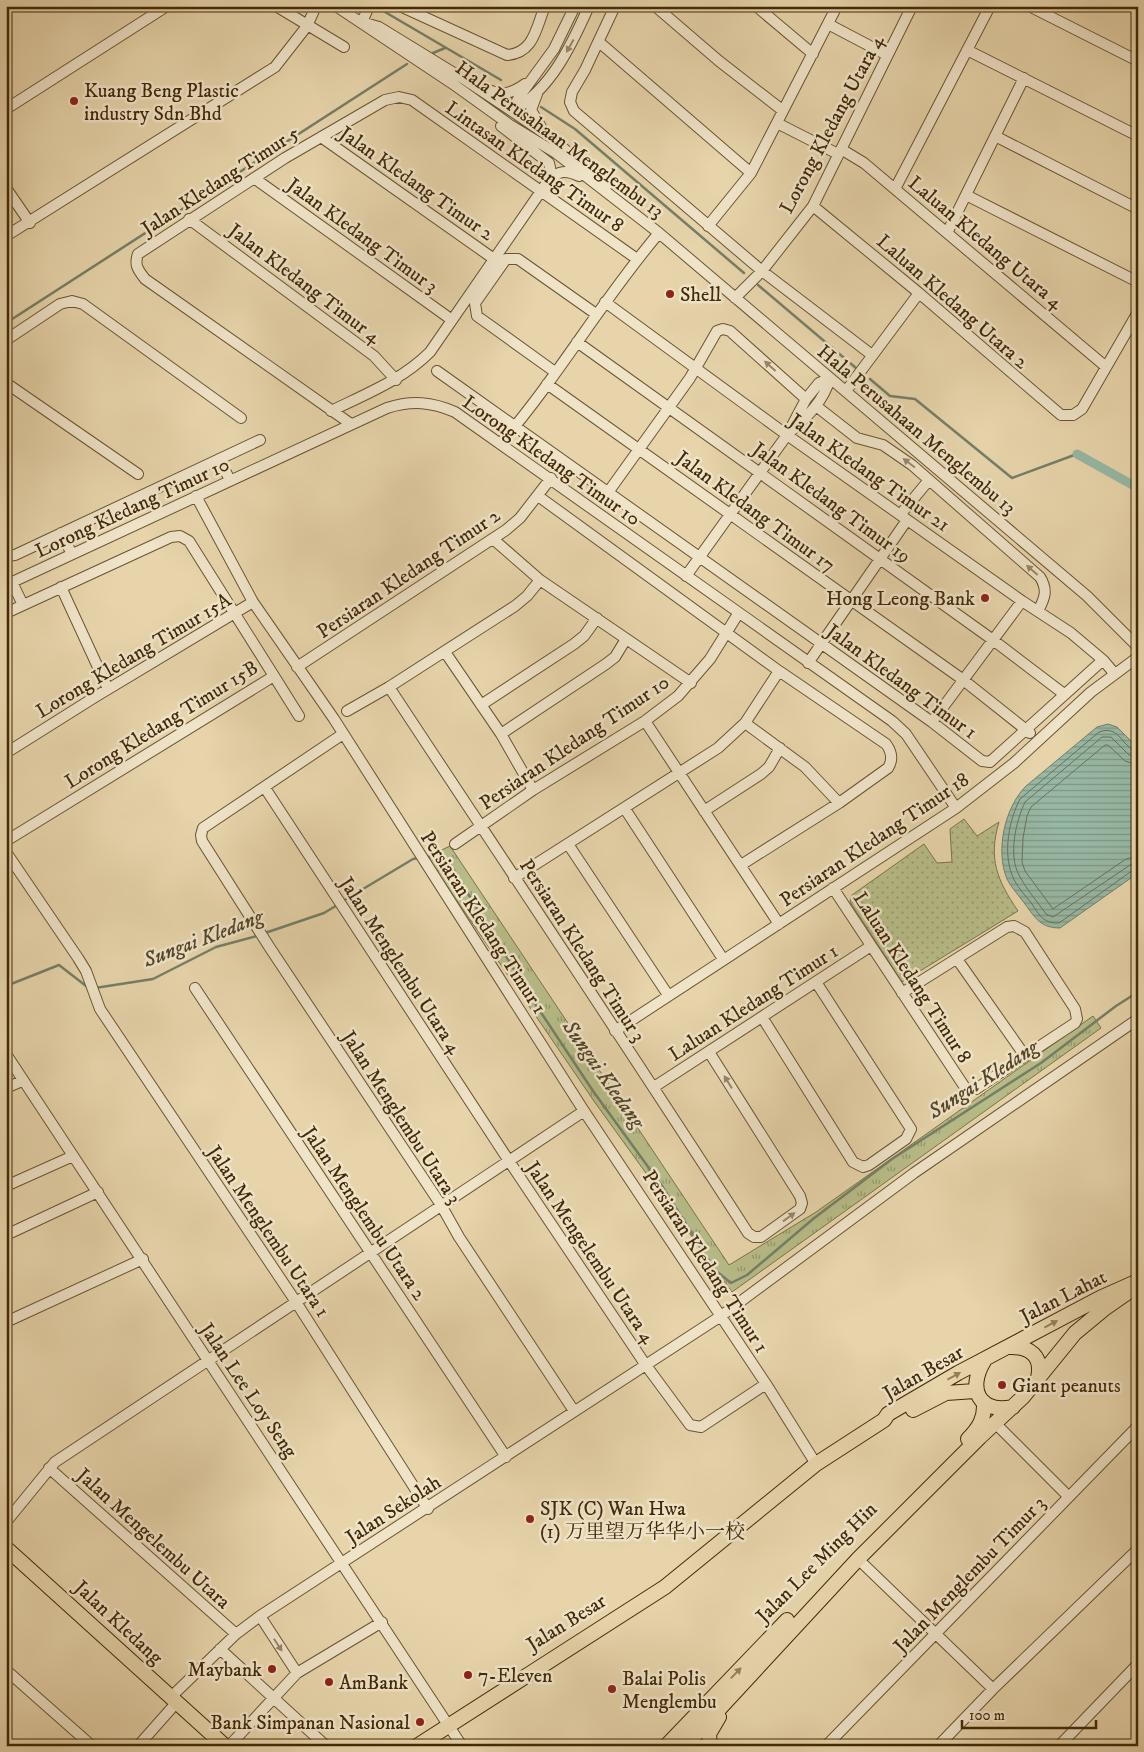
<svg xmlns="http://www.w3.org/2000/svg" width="1144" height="1752" font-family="'IM FELL DW Pica','Noto Serif SC',serif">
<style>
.grass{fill:url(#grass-tufts);stroke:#7c7348}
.park{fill:url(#park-dots);stroke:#7c7348}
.water{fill:url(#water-rules);stroke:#757f67}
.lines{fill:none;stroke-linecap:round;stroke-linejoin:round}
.shore{stroke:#6c7157;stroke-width:1}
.stream{stroke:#757f67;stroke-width:2.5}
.canal{stroke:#97b8a5;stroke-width:9}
.minor-casing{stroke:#6b5432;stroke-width:12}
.major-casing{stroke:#422a09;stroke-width:16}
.minor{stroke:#efe3c8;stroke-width:10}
.major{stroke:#e7d4ab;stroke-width:14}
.oneway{fill:#988668}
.oneway2{fill:#947f5a}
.poi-dot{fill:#8f2418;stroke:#efe3c8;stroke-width:2}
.labels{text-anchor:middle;stroke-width:5;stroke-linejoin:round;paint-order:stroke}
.poi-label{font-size:20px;fill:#422a09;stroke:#efe3c8;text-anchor:start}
.street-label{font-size:20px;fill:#422a09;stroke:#efe3c8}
.water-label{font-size:21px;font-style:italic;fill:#534628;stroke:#efe3c8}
</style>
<defs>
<pattern id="grass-tufts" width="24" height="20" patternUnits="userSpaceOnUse" patternTransform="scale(1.25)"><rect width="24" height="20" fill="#b7bc88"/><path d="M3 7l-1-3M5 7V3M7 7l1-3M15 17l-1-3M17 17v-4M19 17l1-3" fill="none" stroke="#96996d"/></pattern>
<pattern id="park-dots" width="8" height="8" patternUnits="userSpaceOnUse" patternTransform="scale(1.25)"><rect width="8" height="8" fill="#b7bc88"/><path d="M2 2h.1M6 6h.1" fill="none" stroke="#96996d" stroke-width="1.8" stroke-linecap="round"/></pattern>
<pattern id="water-rules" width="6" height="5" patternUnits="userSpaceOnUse" patternTransform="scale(1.25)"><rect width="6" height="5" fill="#97b8a5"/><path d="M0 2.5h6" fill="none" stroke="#7d9685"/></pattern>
</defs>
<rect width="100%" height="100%" fill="#e7d4ab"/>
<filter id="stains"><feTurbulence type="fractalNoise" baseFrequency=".004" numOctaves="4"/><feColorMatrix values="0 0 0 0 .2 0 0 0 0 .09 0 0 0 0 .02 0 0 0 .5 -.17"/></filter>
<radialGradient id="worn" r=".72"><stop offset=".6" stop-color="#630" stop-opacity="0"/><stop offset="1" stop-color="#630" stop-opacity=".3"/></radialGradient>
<!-- grass -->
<path class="grass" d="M450,846L729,1265L816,1212L1093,1016L1101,1028L732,1292L596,1104L427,857Z"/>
<!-- park -->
<path class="park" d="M964,819L977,836L999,822C988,859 997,880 1018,911L902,982L850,902L852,895L924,844L937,863L952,862L950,829Z"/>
<!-- water -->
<path class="water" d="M1108,724L1117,727L1138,748V873L1060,928C1041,928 1035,918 1025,904C1019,896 1011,887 1007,879C995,850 1005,807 1026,786L1097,727Z"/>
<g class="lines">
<!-- shore -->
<path class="shore" d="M1138,751C1121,749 1121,724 1099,732L1020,799C1009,820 1003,852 1012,875C1016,886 1025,895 1032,904C1039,915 1044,924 1059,923L1133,870L1138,869
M1138,757L1129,755L1111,737H1102L1025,802C1016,821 1008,855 1019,875C1026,889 1037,901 1046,914L1053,917L1130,865L1138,863
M1138,765L1125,761L1108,745H1105L1031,807L1027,816L1023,838L1022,862L1025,871L1053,909L1126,859L1138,856"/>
<!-- stream -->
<path class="stream" d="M385,12L501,80
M433,53L445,48
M541,107L575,129L744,273
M758,285L856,368
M6,323L407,64
M870,379L890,396L915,399L1012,478L1077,454
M426,857H431L450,864L534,1002L593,1091L662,1186L715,1270L731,1283L747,1275L813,1219L892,1159L1041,1063L1116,1006L1138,992
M343,901L413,859L418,858
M265,933L324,913L339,904
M6,986L59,965L90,989
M95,988L153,979L216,947L257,936"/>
<!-- canal -->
<path class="canal" d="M1077,454L1138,488"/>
<!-- minor casing -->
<g class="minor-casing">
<path id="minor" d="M276,6L344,47
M336,6L453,84L510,125L556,153L659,233L1087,596L1138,647
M400,6L507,55C534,53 536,28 545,6
M615,6L585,70L572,92L570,102L574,111L762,271L872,355
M655,6L719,61L782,110
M756,6L813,54
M1029,6L1138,61
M362,22L369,6
M365,23L379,27L467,81L549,136L607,185
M828,24L887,55
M599,42L751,173
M967,50L1138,136
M486,89C502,96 511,94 525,84
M537,94L531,110L541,127
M6,109L167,6
M512,111C551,90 572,44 589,6
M512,111L519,97L554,49L575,6
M777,123L838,154
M501,126L549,163L551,172L549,180
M995,136L1138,209
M321,137L494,259
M841,149L864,163L1105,366
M254,178L452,320
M6,188L30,223
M895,189L990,6
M966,195L1138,282
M813,206L919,293L1061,415H1073L1082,409L1138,312
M189,219L374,356L396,380
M708,226L751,173L837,6
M947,233L1024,78
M6,236L275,67L307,26L316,6
M735,298L762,271L813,206L912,6
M605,302L787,435L1022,601L1071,633L1103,660L1114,673
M6,340L60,304L72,301L83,304L241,418
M577,342L993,640L1064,694
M437,371L932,722L982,761L990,762L1103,660
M555,372L477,316L475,303L506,259H518L596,314
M6,383L138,474
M547,384L962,679L1030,733
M846,391L919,293
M816,406L857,438L883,445L912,465L1040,577C1048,590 1045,598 1038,611
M331,411C366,394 402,380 430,352L548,181C559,170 566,170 579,176
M351,424L145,279C138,270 134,265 138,254L285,158L385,100L399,97L412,100L637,259
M790,432C807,417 824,401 830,378
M501,443C558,377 602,300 659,233
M219,459L230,480
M609,491L690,378L717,331L723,329L730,331L806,399
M196,496L253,602L334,719L584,1111L766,1384L816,1464
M538,496L779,671L886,744C892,752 893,760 888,768L839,803L741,865
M900,515L929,480
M61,533L72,554
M493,539L540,580L691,683
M6,556L15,555L260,440
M686,576L787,435L806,399L819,383L830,378
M12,582L23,605
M6,585L387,408C412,400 432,402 455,412L892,721L906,734L956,808
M61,587L108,689
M6,613L171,537L180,536L189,541L274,676L6,841
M445,652L501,734L533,790
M808,663L907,520
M297,667L506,530L520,518L551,478
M274,676L299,716
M389,687C509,869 630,1050 748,1233L754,1237H761L800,1209L802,1203L800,1196L709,1052
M481,705L574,644L584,636L597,618
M347,711L389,687L515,606L527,596L540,580
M645,721L779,924
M932,722L1022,601
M745,723L805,767L839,803
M343,734L203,828L201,835L202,841L270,948L441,1205L459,1237L574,1411
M501,734L606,664L615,657L626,639
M6,753L95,697L253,602
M265,788L509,1161L645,1364L690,1425L701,1427L766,1384
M625,809L723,959
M704,811L761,774L769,767L780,748
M455,844L533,790L645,721L678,696L710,659L738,614
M568,844L668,995
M6,852L78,958L86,971L100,1009L296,1302L428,1509
M514,878L718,748L745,723L779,671
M833,888L966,1089H976L1025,1056
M195,988L506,1457
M902,993L1007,927L1014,926L1025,932L1075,1009L1077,1019L1075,1023L1025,1056L957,959
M762,1017L853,1162L863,1167L869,1165L906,1139L911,1129L816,982
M615,1031L956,808L1014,763L1091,692L1138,657
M6,1054L462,1746
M654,1087L871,946
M6,1088L22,1081
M6,1186L73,1156
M6,1235L98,1192
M6,1322L143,1259
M996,1424L1068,1496
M49,1468L236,1634
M6,1522L55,1462L584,1111
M858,1559L993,1689
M260,1616L297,1673
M220,1649L326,1746
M6,1670L92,1746
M171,1697L236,1634L260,1616L721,1316L914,1173L1138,1019
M138,1746L177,1702
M229,1746L297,1673L382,1622
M826,1746L1138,1426
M938,1746L993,1689L1138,1549
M1059,1746L1138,1664"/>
</g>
<!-- major casing -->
<g class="major-casing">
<path id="major" d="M1008,1347C1030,1346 1043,1356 1038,1378
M984,1361C967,1389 979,1414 1013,1407
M913,1410L946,1393L975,1391
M968,1439C979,1428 985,1418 984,1402
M6,1548L225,1746
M417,1746L665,1587L816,1464L884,1420L888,1414L958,1373L1100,1298L1138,1281
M666,1746L787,1620
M685,1746L858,1559L980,1437L1023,1397L1075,1333L1104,1309L1127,1293
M710,1746L709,1734L719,1717"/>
</g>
<!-- minor -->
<use href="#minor" class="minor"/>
<!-- major -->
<use href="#major" class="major"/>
</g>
<!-- one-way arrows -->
<defs><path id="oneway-solid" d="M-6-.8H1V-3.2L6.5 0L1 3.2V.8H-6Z" transform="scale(1.25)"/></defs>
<g class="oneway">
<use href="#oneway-solid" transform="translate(570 46) rotate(119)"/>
<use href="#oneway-solid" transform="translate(770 366) rotate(-138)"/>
<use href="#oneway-solid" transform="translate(909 463) rotate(-143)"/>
<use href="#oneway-solid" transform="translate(1032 570) rotate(-139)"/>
<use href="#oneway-solid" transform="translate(728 1082) rotate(-122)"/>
<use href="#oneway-solid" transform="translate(789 1217) rotate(-36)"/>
<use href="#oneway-solid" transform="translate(278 1645) rotate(57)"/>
</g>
<g class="oneway2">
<use href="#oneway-solid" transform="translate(1051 1324) rotate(-28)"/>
<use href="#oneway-solid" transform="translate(954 1376) rotate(-29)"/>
<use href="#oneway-solid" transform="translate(736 1673) rotate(-46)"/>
</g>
<!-- markers -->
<g class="poi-dot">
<circle cx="74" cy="101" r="5"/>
<circle cx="670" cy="294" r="5"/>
<circle cx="985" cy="598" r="5"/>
<circle cx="1002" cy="1385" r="5"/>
<circle cx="530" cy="1519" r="5"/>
<circle cx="272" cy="1669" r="5"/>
<circle cx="468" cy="1675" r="5"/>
<circle cx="329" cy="1682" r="5"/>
<circle cx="612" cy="1689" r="5"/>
<circle cx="420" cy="1722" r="5"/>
</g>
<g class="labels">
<!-- poi labels -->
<g class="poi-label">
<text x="84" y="97">Kuang Beng Plastic<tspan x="84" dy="23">industry Sdn Bhd</tspan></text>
<text x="680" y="301">Shell</text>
<text x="975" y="605" text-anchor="end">Hong Leong Bank</text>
<text x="1012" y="1392">Giant peanuts</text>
<text x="540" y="1515">SJK (C) Wan Hwa<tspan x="540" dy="23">(1) 万里望万华华小一校</tspan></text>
<text x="262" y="1676" text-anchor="end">Maybank</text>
<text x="478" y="1682">7-Eleven</text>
<text x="622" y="1685">Balai Polis<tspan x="622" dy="23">Menglembu</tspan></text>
<text x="339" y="1689">AmBank</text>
<text x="410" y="1729" text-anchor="end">Bank Simpanan Nasional</text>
</g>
<!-- street labels -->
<g class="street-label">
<text transform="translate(831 124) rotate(-62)" y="7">Lorong Kledang Utara 4</text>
<text transform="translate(560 139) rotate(36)" y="7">Hala Perusahaan Menglembu 13</text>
<text transform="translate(535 166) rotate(35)" y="7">Lintasan Kledang Timur 8</text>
<text transform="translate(220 180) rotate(-33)" y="7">Jalan Kledang Timur 5</text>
<text transform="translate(417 183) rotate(35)" y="7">Jalan Kledang Timur 2</text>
<text transform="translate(363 235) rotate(36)" y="7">Jalan Kledang Timur 3</text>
<text transform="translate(986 242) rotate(40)" y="7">Laluan Kledang Utara 4</text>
<text transform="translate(305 283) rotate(37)" y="7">Jalan Kledang Timur 4</text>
<text transform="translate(953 301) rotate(41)" y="7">Laluan Kledang Utara 2</text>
<text transform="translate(917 429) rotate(40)" y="7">Hala Perusahaan Menglembu 13</text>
<text transform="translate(552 460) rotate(35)" y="7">Lorong Kledang Timur 10</text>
<text transform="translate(870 472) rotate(35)" y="7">Jalan Kledang Timur 21</text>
<text transform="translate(832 502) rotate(36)" y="7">Jalan Kledang Timur 19</text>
<text transform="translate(132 507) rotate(-25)" y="7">Lorong Kledang Timur 10</text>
<text transform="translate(756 511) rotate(36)" y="7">Jalan Kledang Timur 17</text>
<text transform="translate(408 573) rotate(-34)" y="7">Persiaran Kledang Timur 2</text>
<text transform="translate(133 655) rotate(-31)" y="7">Lorong Kledang Timur 15A</text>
<text transform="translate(902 681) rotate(36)" y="7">Jalan Kledang Timur 1</text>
<text transform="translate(161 724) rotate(-32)" y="7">Lorong Kledang Timur 15B</text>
<text transform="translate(574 742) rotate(-34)" y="7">Persiaran Kledang Timur 10</text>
<text transform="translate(874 839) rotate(-34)" y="7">Persiaran Kledang Timur 18</text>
<text transform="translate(484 922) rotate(57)" y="7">Persiaran Kledang Timur 1</text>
<text transform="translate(583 950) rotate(57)" y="7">Persiaran Kledang Timur 3</text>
<text transform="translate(401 965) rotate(57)" y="7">Jalan Menglembu Utara 4</text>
<text transform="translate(913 977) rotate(57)" y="7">Laluan Kledang Timur 8</text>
<text transform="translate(753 1002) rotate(-33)" y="7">Laluan Kledang Timur 1</text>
<text transform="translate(402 1117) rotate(57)" y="7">Jalan Menglembu Utara 3</text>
<text transform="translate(365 1213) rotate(56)" y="7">Jalan Menglembu Utara 2</text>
<text transform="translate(269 1231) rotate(56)" y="7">Jalan Menglembu Utara 1</text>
<text transform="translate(591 1252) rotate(56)" y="7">Jalan Mengelembu Utara 4</text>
<text transform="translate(706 1261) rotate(57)" y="7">Persiaran Kledang Timur 1</text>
<text transform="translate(1063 1296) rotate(-27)" y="7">Jalan Lahat</text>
<text transform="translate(923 1372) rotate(-30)" y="7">Jalan Besar</text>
<text transform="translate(249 1390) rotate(56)" y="7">Jalan Lee Loy Seng</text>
<text transform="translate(393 1509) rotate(-33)" y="7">Jalan Sekolah</text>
<text transform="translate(154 1538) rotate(42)" y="7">Jalan Mengelembu Utara</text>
<text transform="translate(816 1562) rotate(-45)" y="7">Jalan Lee Ming Hin</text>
<text transform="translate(969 1574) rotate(-46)" y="7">Jalan Menglembu Timur 3</text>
<text transform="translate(119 1622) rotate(43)" y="7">Jalan Kledang</text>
<text transform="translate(566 1622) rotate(-32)" y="7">Jalan Besar</text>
</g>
<!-- water labels -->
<g class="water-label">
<text transform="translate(203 938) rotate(-21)" y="7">Sungai Kledang</text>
<text transform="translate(604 1074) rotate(55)" y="7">Sungai Kledang</text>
<text transform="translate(983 1079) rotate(-33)" y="7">Sungai Kledang</text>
</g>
</g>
<!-- margin -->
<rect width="1144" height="1752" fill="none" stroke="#e7d4ab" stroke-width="25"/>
<rect x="8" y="8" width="1129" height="1737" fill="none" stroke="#422a09" stroke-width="2.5"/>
<rect x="12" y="12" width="1119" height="1727" fill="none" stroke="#422a09"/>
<!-- scale -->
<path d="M962 1720v8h134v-8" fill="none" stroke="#422a09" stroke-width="2.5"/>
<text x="969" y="1720" font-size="15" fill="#422a09" stroke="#efe3c8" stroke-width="4" paint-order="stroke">100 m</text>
<rect width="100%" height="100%" filter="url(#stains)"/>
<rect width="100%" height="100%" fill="url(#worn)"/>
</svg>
